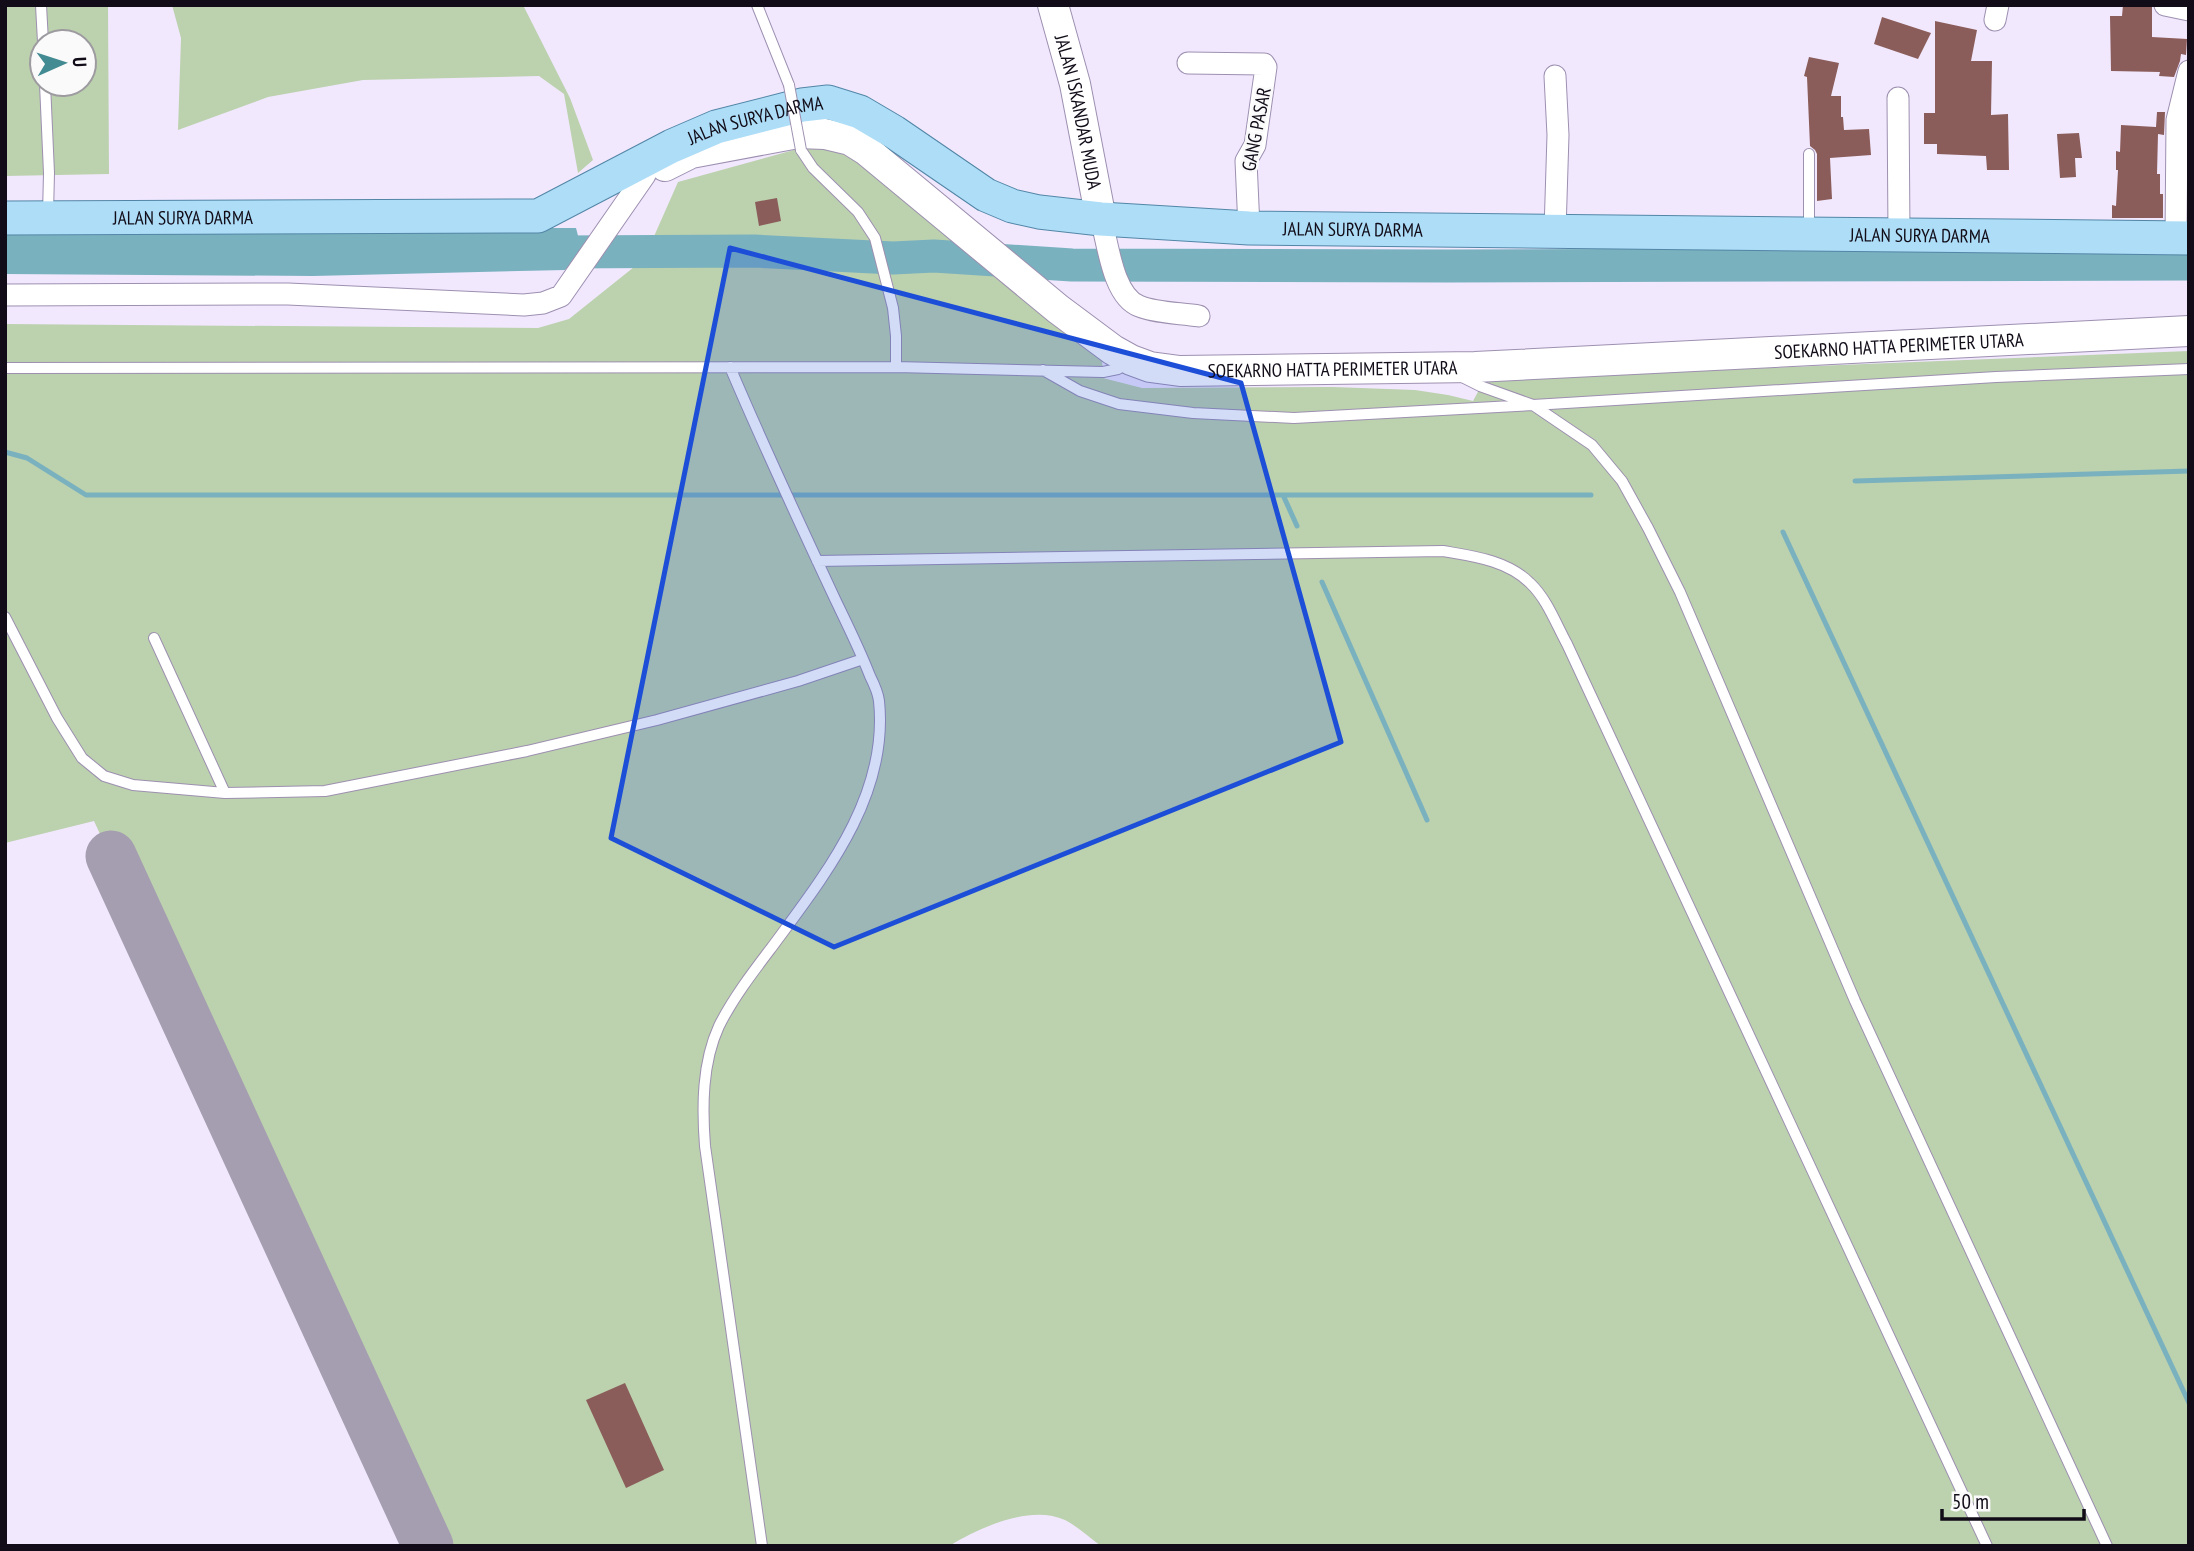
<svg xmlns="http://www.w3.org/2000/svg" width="2194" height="1551" font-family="'PT Sans Narrow',sans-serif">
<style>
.green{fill:#bcd1ae;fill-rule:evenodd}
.water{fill:#7ab1bf}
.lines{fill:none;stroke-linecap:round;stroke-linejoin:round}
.stream{stroke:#7ab1bf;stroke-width:5}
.river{stroke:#7ab1bf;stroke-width:33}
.taxiway{stroke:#a59eb0;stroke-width:51}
.building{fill:#8b5d5a}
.lane-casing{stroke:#9d90b0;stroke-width:12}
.street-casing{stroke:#9d90b0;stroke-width:23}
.secondary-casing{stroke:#9d90b0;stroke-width:32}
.primary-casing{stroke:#5386a6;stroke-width:35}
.lane{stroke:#fff;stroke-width:10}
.street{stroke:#fff;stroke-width:21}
.secondary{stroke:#fff;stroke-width:30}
.primary{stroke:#adddf7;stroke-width:33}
.lane-bridge-casing{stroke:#9d90b0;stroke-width:12;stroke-linecap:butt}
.lane-bridge{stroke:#fff;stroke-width:10}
.marked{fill:#1d4ed8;fill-opacity:0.2;stroke:#1d4ed8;stroke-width:5;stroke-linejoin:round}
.labels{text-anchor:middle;stroke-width:5;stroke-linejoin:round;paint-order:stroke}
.street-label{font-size:19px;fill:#110c18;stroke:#fafafa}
</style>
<rect width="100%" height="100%" fill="#f1e8fe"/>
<!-- green -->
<path class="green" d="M5,5H108L109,174L5,176ZM42,42H84V84H42Z
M172,5H523L570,98L593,160L578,173L564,94L539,76L363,80L268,97L178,130L181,38Z
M843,142L1102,359L1103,378L1142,388L1333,387L1415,390L1448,395L1473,401L1486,377L1666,372L2189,351V1546H1101C1090,1538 1077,1526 1065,1520C1030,1504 979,1528 949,1546H428L94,821L5,843V324L538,328L569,319L644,259L678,182L812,145Z"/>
<!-- water -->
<path class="water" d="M576,228L582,251L565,270L313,276L5,274V229Z"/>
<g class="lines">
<!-- stream -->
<path class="stream" d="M5,452L27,458L86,495H1591
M1855,481L2189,471
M1283,495L1297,526
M1783,532L2189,1403
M1322,582L1427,820"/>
<!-- river -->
<path class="river" d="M559,252L754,251L893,258L934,256L1072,265L1449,266L2189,264"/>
<!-- taxiway -->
<path class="taxiway" d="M111,856L428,1546"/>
</g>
<!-- building -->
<path class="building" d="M2123,5H2152V37L2187,39L2186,55L2181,54L2180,61L2174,77L2159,76L2160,72L2111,71L2110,16H2122Z
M1882,17L1931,33L1918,59L1874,44Z
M1935,21L1977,30L1971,61H1992L1991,115L2008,114L2009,170H1987L1986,156L1937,154V144H1924V113H1935Z
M1809,57L1839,63L1831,96H1841V117H1843L1844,130L1869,129L1871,155L1830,158L1832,199L1817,201V154L1815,150L1810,146L1807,77L1804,76Z
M2157,112H2165L2164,135L2158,134L2157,174H2160V194H2163V218H2112V205L2116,206L2118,170H2116V151L2120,152L2121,125L2156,127Z
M2079,133L2082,158H2075L2076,177L2060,178L2057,134Z
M777,198L781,221L759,226L755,202Z
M625,1383L664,1470L626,1488L586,1400Z"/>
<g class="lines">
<!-- lane casing -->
<g class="lane-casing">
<path id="lane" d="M41,5L43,42
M757,5L789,85
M45,84L49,173L48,214
M801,150L813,168L858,212L875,238L893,308L896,336V367
M1809,230V154
M730,367C763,445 799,522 835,599C847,624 860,650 870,676C874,684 878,692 879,701C889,796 825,875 772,947C753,972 733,998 719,1026C702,1063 702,1107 705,1146L762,1546
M5,368L896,367L1103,372L1118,369L1127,363
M1043,370L1080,391L1119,404L1193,413L1294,418L1533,405L1592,445L1622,481L1648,528L1680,592L1855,1001L2107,1546
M1460,376L1480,386L1533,405L1996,377L2189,369
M817,561L1443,551C1472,556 1507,560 1530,583C1547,599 1556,624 1567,644L1987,1546
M5,617L57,718L82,758L104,776L133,785L225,793L325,791L527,751L657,720L798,681L863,659
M154,638L225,793"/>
</g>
<!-- street casing -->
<g class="street-casing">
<path id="street" d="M2165,5L2189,10
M1995,20L1998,5
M1188,63L1264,64L1266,67L1255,145L1246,161L1249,228
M1898,98L1899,234
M1101,219C1108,244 1113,296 1139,306C1155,313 1181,313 1199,316
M1555,231L1558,135L1555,76
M2176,238L2177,120L2189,71
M5,295L288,294L524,305L543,303L561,296L645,175"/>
</g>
<!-- secondary casing -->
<g class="secondary-casing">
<g id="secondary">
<path id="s1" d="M1053,5L1075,84L1101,219"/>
<path id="s2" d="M665,166L691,153L798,133L825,134L850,140L866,150L1058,309L1113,350L1131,360L1150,367L1180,371L1475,367L2189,331"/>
</g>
</g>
<!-- primary casing -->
<g class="primary-casing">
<g id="primary">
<path id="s3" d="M5,218L538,216L672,146L716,127L802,105L828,102L860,112L894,132L986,195L1012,206L1039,212L1101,219L1249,228L2189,238"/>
</g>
</g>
<!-- lane -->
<use href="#lane" class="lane"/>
<!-- street -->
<use href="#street" class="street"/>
<!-- secondary -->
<use href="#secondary" class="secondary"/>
<!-- primary -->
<use href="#primary" class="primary"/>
<!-- lane-bridge casing -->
<g class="lane-bridge-casing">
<path id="lane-bridge" d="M789,85L801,150"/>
</g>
<!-- lane-bridge -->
<use href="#lane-bridge" class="lane-bridge"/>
</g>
<!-- marked area -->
<path class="marked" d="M730,248L1241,383L1341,742L834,947L611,838Z"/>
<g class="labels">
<!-- street labels -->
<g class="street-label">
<text dy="7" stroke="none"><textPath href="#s1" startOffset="110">JALAN ISKANDAR MUDA</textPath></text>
<text dy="7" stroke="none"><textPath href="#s3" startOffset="772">JALAN SURYA DARMA</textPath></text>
<text transform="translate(1256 129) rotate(-79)" y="7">GANG PASAR</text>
<text dy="7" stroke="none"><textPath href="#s3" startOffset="178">JALAN SURYA DARMA</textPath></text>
<text dy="7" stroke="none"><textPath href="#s3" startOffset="1402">JALAN SURYA DARMA</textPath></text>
<text dy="7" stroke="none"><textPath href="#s3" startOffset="1969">JALAN SURYA DARMA</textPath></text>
<text dy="7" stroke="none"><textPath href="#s2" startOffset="1318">SOEKARNO HATTA PERIMETER UTARA</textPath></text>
<text dy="7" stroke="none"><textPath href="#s2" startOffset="751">SOEKARNO HATTA PERIMETER UTARA</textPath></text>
</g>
</g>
<!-- border -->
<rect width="2194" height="1551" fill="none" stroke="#110c18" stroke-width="14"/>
<!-- north arrow -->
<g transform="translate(63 63) rotate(87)"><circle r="33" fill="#fafafa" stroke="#9d9ba0" stroke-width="2"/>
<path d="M0-5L12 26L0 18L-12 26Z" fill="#438b92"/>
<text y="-10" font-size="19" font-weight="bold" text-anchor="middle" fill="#110c18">U</text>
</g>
<!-- scale -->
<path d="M1942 1509v10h142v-10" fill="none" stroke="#110c18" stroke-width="3.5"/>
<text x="1952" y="1509" font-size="21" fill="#110c18" stroke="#fafafa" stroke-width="5" paint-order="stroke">50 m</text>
</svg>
